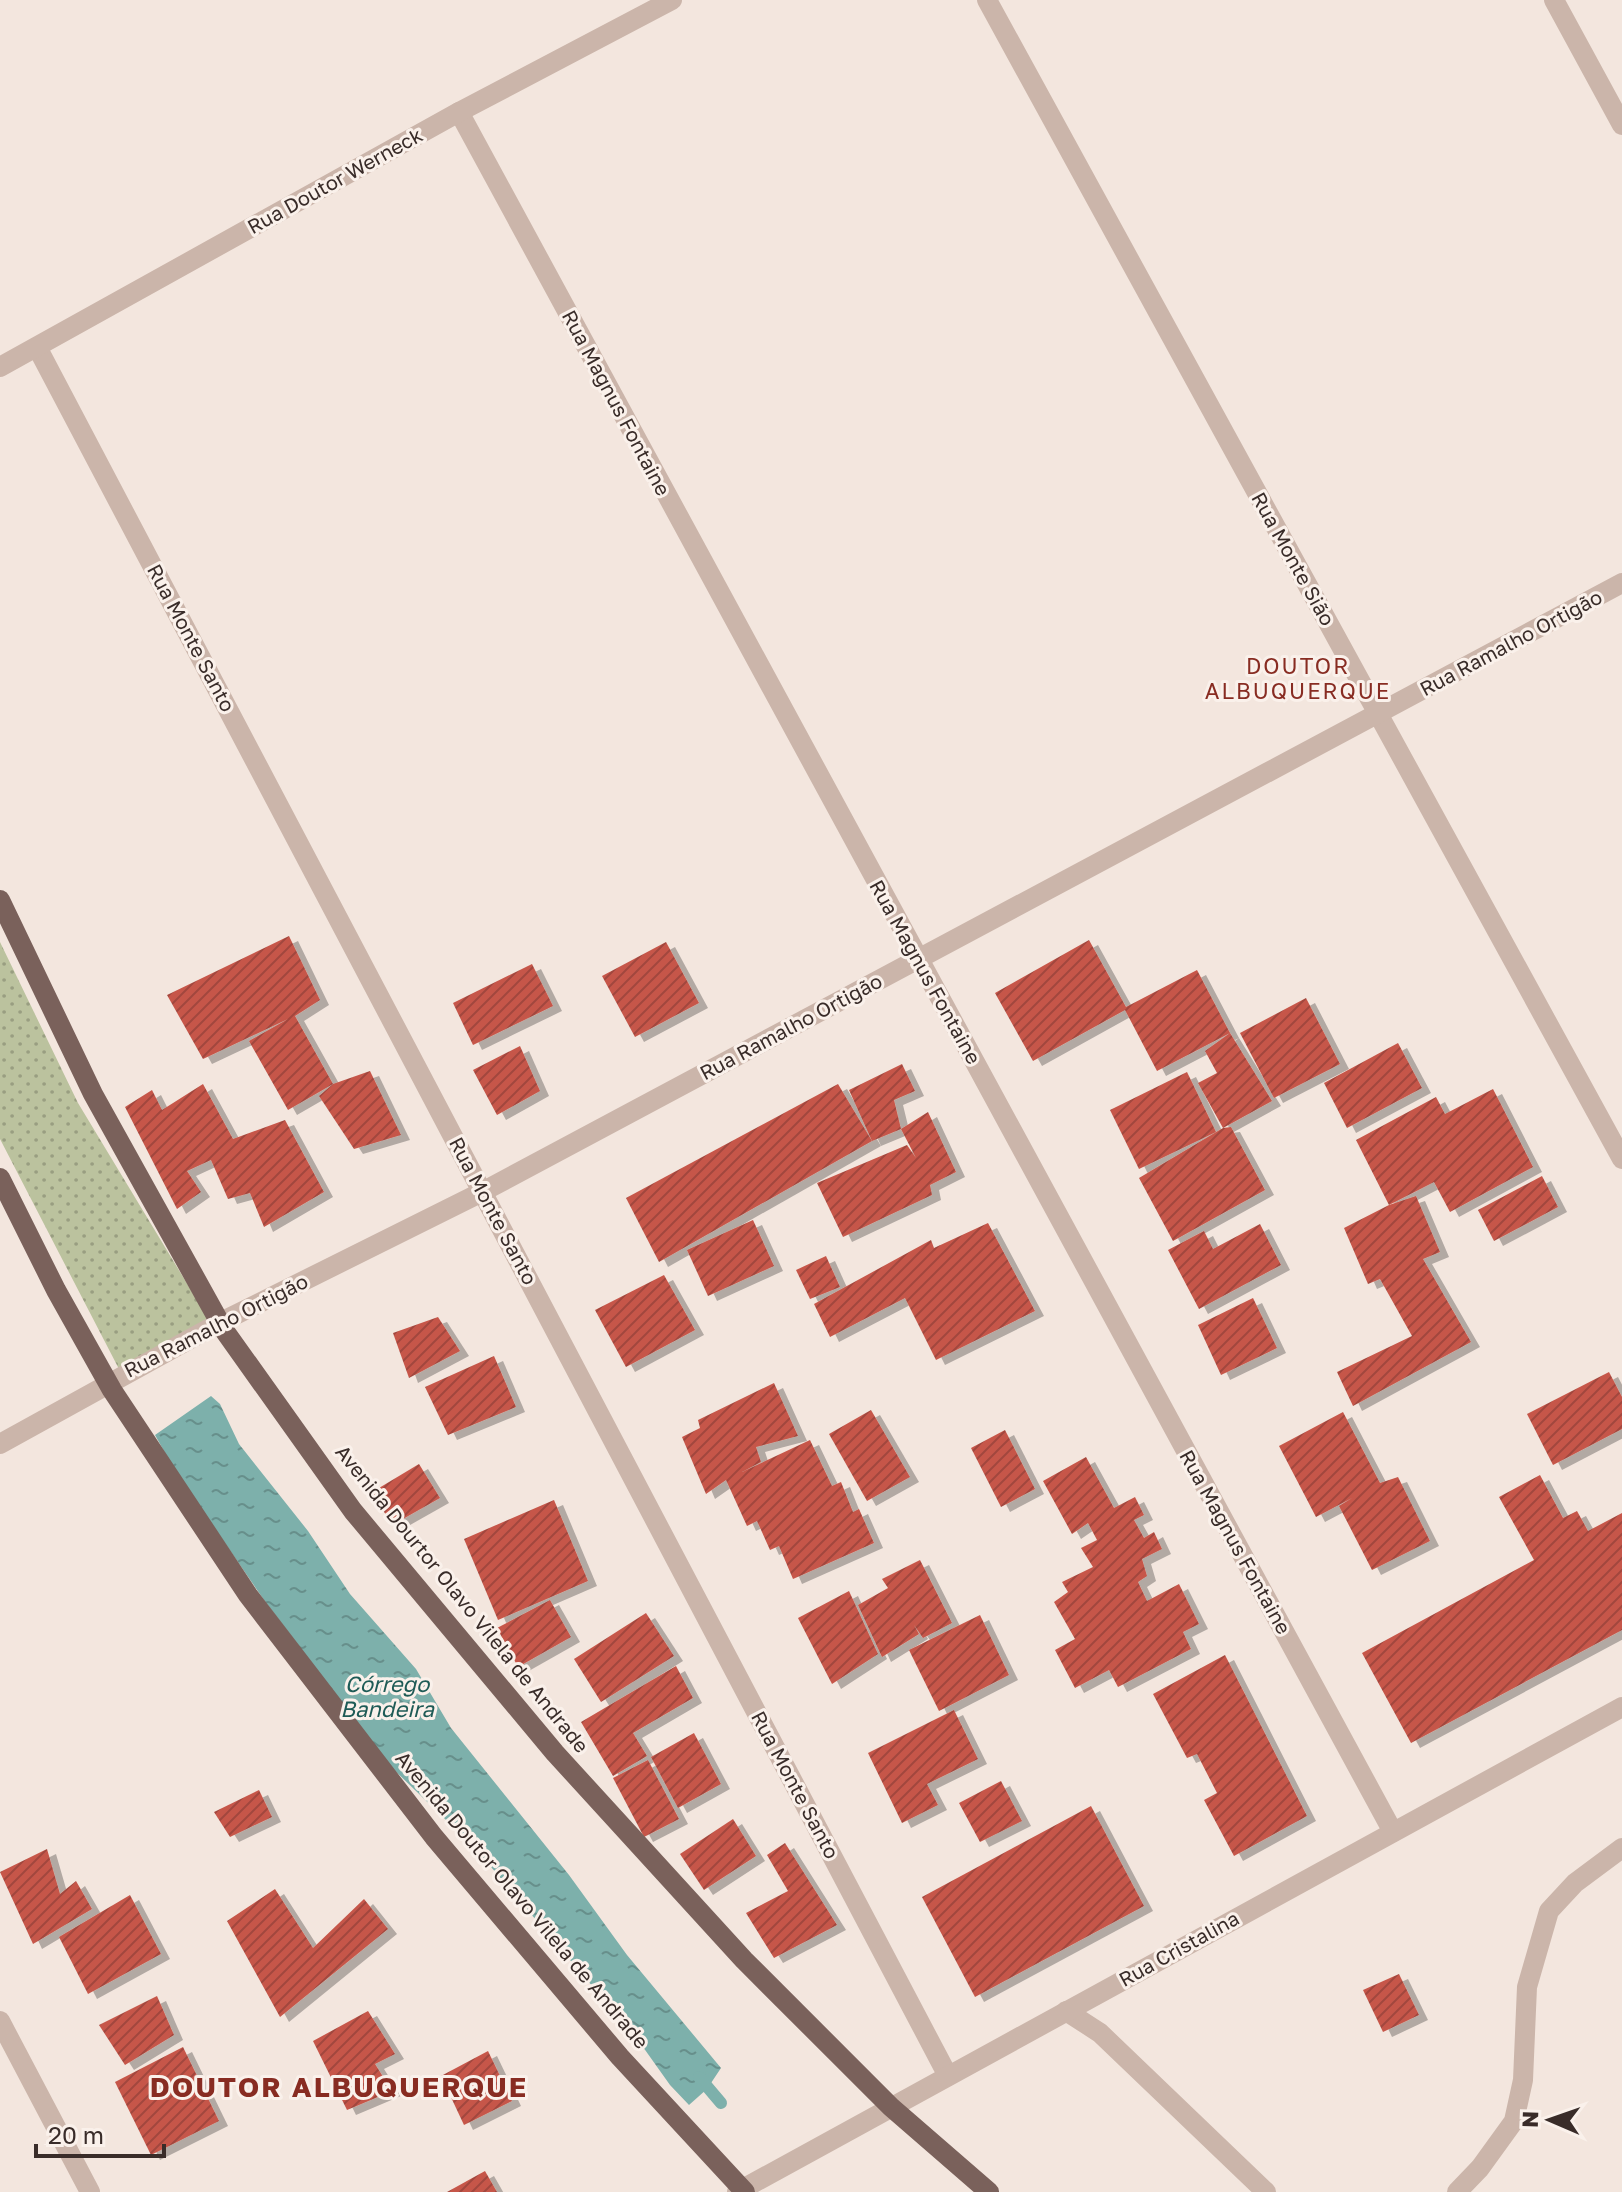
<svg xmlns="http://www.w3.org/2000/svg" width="1622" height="2192" viewBox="0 0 1622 2192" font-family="'Golos Text',sans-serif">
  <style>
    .grass { fill: url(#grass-dots) }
    .water { fill: url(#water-ripples) }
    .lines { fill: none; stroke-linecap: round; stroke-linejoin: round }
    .stream { stroke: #7db0ab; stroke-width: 12 }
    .building { fill: url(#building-hatch); filter: url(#shadow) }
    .minor { stroke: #cbb5aa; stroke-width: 20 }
    .major { stroke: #7a615b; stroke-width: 20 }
    .labels { text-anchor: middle; stroke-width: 6; stroke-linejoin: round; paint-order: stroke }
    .street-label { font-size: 20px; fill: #392c29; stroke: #faf1eb }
    .neighbourhood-label { font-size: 22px; letter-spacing: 2px; fill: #882c22; stroke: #faf1eb }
    .water-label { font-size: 22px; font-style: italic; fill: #1e5b56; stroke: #faf1eb }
    .district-label { font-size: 28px; font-weight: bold; letter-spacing: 2px; fill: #882c22; stroke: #faf1eb }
  </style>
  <defs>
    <pattern id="grass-dots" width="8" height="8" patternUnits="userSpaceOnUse" patternTransform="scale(2)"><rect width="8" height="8" fill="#bbc29e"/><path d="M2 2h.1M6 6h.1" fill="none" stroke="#999e81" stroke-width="1.8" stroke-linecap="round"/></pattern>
    <pattern id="water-ripples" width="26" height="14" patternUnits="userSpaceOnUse" patternTransform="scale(2)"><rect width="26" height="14" fill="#7db0ab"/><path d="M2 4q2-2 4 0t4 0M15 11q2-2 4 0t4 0" fill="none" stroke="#678f8b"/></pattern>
    <pattern id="building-hatch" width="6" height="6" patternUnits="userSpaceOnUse" patternTransform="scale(2)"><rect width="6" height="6" fill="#c65649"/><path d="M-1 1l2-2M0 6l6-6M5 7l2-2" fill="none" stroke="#a2473d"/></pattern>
    <filter id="shadow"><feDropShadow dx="9" dy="5" stdDeviation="0" flood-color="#0004"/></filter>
  </defs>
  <rect width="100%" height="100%" fill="#f3e6de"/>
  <polygon class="grass" points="0,942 78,1103 209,1320 119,1369 0,1139"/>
  <polygon class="water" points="211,1396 220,1404 239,1444 308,1531 350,1594 416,1669 451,1728 569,1875 627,1955 721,2068 707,2089 689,2105 670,2085 638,2040 474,1847 388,1764 264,1600 174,1469 155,1435"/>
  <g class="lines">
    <polyline class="stream" points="699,2077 721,2103"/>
  </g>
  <g class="building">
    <polygon points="289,936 320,1000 295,1016 333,1084 288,1110 249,1041 288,1019 203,1059 167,995"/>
    <polygon points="1089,940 1126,1007 1197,970 1230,1033 1272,1101 1223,1128 1231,1127 1265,1190 1173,1241 1139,1178 1223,1128 1198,1083 1217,1073 1205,1051 1230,1033 1157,1071 1125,1010 1033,1061 995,993"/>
    <polygon points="666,942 699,1003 635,1037 602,976"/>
    <polygon points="532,964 553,1006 473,1045 453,1003"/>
    <polygon points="1306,998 1340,1064 1274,1098 1240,1033"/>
    <polygon points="1398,1043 1422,1088 1347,1128 1324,1083"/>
    <polygon points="520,1046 540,1091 497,1115 473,1070"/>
    <polygon points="902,1064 915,1091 894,1100 901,1129 928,1112 956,1172 930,1185 932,1195 843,1237 817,1183 907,1145 916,1158 901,1129 872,1141 849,1090"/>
    <polygon points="370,1071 401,1135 354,1149 319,1096 333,1084"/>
    <polygon points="1187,1072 1216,1132 1139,1169 1110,1110"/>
    <polygon points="203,1084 233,1139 285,1120 324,1192 264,1227 250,1193 228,1199 211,1160 187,1171 201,1192 177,1209 125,1107 152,1090 162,1110"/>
    <polygon points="838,1084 872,1141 659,1262 626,1198"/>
    <polygon points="1493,1089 1533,1167 1450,1212 1434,1182 1389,1205 1356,1140 1436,1097 1445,1114"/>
    <polygon points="1542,1176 1558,1207 1494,1241 1478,1210"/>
    <polygon points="1416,1196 1440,1252 1423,1259 1471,1342 1353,1406 1337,1372 1412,1336 1380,1279 1368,1284 1344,1228 1389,1205"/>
    <polygon points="753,1220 774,1266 708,1296 687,1250"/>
    <polygon points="988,1223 1035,1311 936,1360 905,1298 830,1337 814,1304 931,1240 934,1248"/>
    <polygon points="1260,1224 1281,1265 1199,1309 1168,1250 1204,1231 1213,1249"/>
    <polygon points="826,1256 840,1287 810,1299 796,1270"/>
    <polygon points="664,1275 695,1330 626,1367 595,1310"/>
    <polygon points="1253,1298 1277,1348 1221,1375 1198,1325"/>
    <polygon points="438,1317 460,1351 409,1378 393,1333"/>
    <polygon points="494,1356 516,1407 448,1435 425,1387"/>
    <polygon points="1609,1372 1622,1397 1622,1429 1553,1465 1527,1414"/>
    <polygon points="774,1383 798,1436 756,1447 761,1462 742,1472 810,1440 832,1486 841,1482 853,1512 859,1509 874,1543 793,1579 779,1546 770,1550 757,1521 747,1526 726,1480 706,1494 682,1437 700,1428 698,1420"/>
    <polygon points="871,1410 910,1477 867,1501 829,1434"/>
    <polygon points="1343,1412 1380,1483 1398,1477 1430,1541 1372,1570 1339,1506 1352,1498 1316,1517 1279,1446"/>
    <polygon points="1005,1430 1035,1489 1001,1507 971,1448"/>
    <polygon points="1086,1457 1114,1508 1135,1497 1144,1515 1134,1520 1144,1538 1154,1532 1162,1549 1142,1559 1147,1576 1138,1582 1147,1601 1179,1584 1199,1624 1183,1632 1191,1649 1118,1687 1109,1670 1075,1688 1055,1650 1075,1639 1054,1602 1068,1592 1062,1582 1093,1567 1081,1548 1097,1540 1088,1523 1072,1534 1043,1481"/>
    <polygon points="419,1464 440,1498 394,1524 369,1494"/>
    <polygon points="1540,1475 1563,1518 1577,1511 1588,1531 1622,1513 1622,1630 1411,1743 1362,1653 1534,1560 1499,1497"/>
    <polygon points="554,1500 588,1581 498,1620 464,1539"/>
    <polygon points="920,1560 952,1623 923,1638 914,1625 919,1634 882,1657 858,1605 888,1588 882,1579"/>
    <polygon points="849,1591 878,1654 832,1684 798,1618"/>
    <polygon points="550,1600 571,1637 518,1667 497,1628"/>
    <polygon points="646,1613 674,1656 601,1702 574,1659"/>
    <polygon points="980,1615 1009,1675 939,1711 909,1650"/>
    <polygon points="1225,1655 1307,1816 1234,1856 1204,1800 1217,1793 1197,1754 1187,1758 1153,1694"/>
    <polygon points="676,1666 693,1698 633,1733 647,1756 613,1776 581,1722"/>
    <polygon points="954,1710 978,1759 927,1784 938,1805 902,1823 868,1753"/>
    <polygon points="694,1733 721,1784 678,1808 651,1757"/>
    <polygon points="648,1760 679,1819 644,1837 613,1778"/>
    <polygon points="1001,1781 1022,1821 980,1842 959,1803"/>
    <polygon points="259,1790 272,1817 230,1837 214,1812"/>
    <polygon points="1091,1806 1144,1906 975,1997 922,1897"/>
    <polygon points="733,1819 756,1856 704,1890 680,1854"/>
    <polygon points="785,1843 837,1925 774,1958 746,1913 788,1891 767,1855"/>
    <polygon points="47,1849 60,1894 76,1881 92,1909 33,1944 0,1872"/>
    <polygon points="275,1889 313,1948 364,1899 388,1929 280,2017 227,1921"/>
    <polygon points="130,1895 161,1954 88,1994 59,1937"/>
    <polygon points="1399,1974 1419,2015 1383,2032 1363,1990"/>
    <polygon points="157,1996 174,2035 125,2065 99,2025"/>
    <polygon points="368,2011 395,2054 375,2064 392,2091 347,2110 313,2041"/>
    <polygon points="183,2047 219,2121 151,2155 115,2082"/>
    <polygon points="488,2051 512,2101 464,2125 441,2076"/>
    <polygon points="485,2171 497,2192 447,2192"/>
  </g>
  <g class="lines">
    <g class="minor">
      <polyline points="987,0 1622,1159"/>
      <polyline points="1554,0 1622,125"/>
      <polyline points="459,112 1393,1832"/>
      <polyline points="37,347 948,2076"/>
      <polyline points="0,367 459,112 672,0"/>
      <polyline points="0,1444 221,1322 482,1192 1622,583"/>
      <polyline points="1066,2011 1100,2033 1266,2192"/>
      <polyline points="0,2021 90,2192"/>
      <polyline points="737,2192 1622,1707"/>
      <polyline points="1457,2192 1480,2168 1514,2121 1523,2080 1527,1987 1549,1911 1575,1883 1622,1848"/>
    </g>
    <g class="major">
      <polyline points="0,900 93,1094 224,1330 353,1511 555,1753 744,1960 891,2107 989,2192"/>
      <polyline points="0,1178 56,1290 112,1390 248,1595 434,1837 620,2057 745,2192"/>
    </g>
  </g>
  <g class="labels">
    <g class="street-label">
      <text transform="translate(335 181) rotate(-29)" y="7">Rua Doutor Werneck</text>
      <text transform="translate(616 403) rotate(62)" y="7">Rua Magnus Fontaine</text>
      <text transform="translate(1293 559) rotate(61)" y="7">Rua Monte Sião</text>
      <text transform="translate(191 638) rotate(62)" y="7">Rua Monte Santo</text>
      <text transform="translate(1511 643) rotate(-28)" y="7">Rua Ramalho Ortigão</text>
      <text transform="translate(925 972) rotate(61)" y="7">Rua Magnus Fontaine</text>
      <text transform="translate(791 1027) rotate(-28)" y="7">Rua Ramalho Ortigão</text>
      <text transform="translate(493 1211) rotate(62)" y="7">Rua Monte Santo</text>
      <text transform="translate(216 1326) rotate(-27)" y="7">Rua Ramalho Ortigão</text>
      <text transform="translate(1235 1542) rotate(61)" y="7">Rua Magnus Fontaine</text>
      <text transform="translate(462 1599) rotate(51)" y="7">Avenida Dourtor Olavo Vilela de Andrade</text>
      <text transform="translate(795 1785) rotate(62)" y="7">Rua Monte Santo</text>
      <text transform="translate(522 1900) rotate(50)" y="7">Avenida Doutor Olavo Vilela de Andrade</text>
      <text transform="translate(1179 1949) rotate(-29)" y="7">Rua Cristalina</text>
    </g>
    <g class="neighbourhood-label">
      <text x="1298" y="674">DOUTOR<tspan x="1298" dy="25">ALBUQUERQUE</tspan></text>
    </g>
    <g class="water-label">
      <text x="387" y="1692">Córrego<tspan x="387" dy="25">Bandeira</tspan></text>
    </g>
    <g class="district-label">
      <text x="339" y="2097">DOUTOR ALBUQUERQUE</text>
    </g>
  </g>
  <g transform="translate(1550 2120) rotate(272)" stroke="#faf1eb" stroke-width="6" paint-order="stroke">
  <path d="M0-6L14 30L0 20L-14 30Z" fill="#392c29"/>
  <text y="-12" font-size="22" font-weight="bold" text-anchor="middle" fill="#392c29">N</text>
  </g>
  <path d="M36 2144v12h128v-12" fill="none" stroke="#392c29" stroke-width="4"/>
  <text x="48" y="2144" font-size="24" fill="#392c29" stroke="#faf1eb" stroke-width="6" paint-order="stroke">20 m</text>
</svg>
